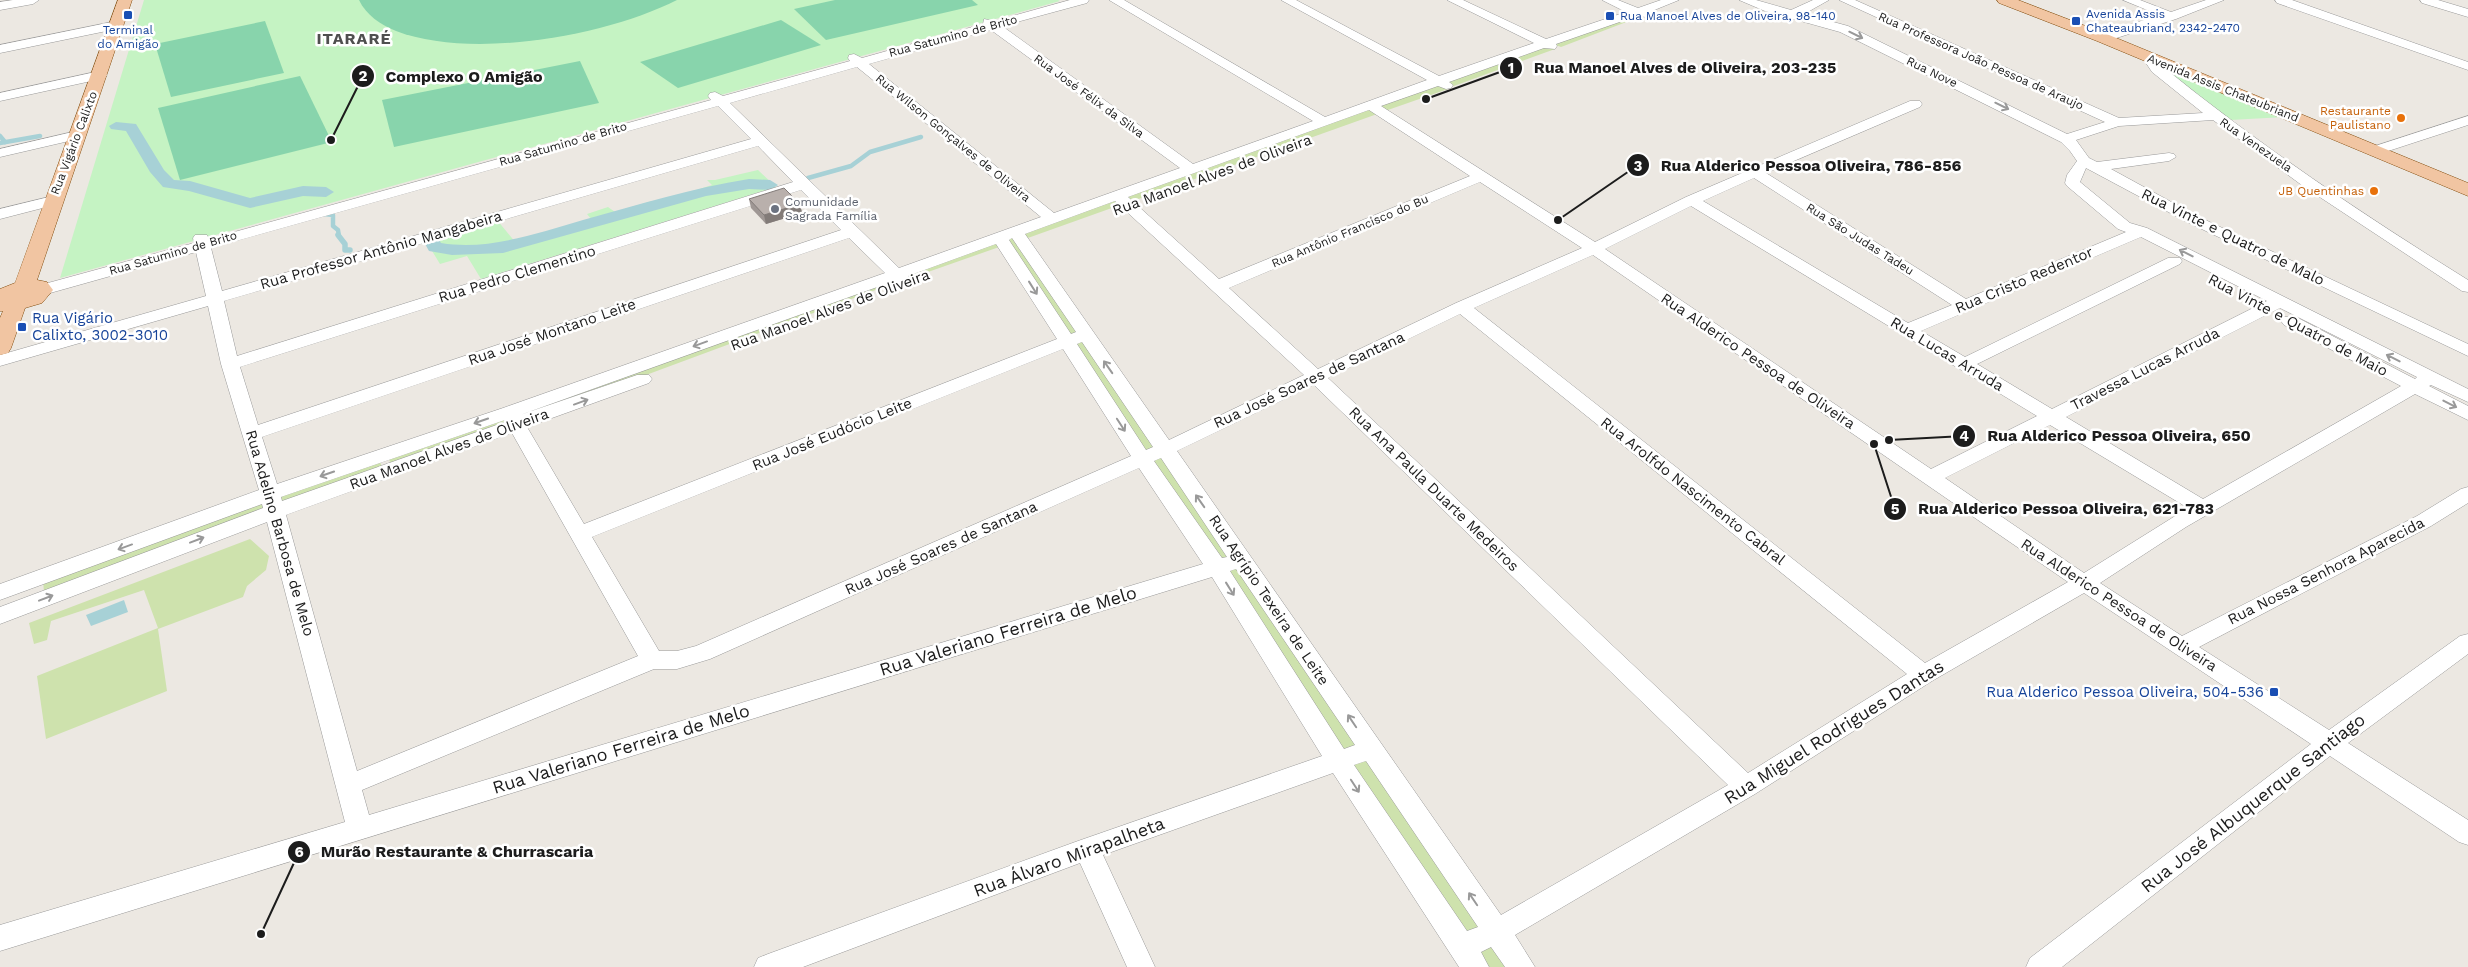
<svg xmlns="http://www.w3.org/2000/svg" width="2468" height="967" viewBox="0 0 2468 967" font-family="'Work Sans',sans-serif">
  <style>
    .grass { fill: #cee2ad }
    .park { fill: #c5f3c3 }
    .pitch { fill: #88d4ac }
    .water { fill: #a7d1d6 }
    .lines { fill: none; stroke-linecap: round; stroke-linejoin: round }
    .stream-far1 { stroke: #a7d1d6; stroke-width: 4.5 }
    .stream { stroke: #a7d1d6; stroke-width: 5.5 }
    .canal { fill: #a7d1d6; fill-rule: evenodd }
    .minor-casing { stroke: #999; stroke-width: 1 }
    .major-casing { stroke: #844e0f; stroke-width: 1 }
    .minor { fill: #fff; fill-rule: evenodd }
    .major { fill: #f1c5a2; fill-rule: evenodd }
    .wall { fill: #9f9794 }
    .shaded-wall { fill: #827b78 }
    .building { fill: #b9b0ac; stroke: #827b78 }
    .oneway { stroke: #999 }
    .transit-dot { fill: #1a4fb4; stroke: #fff; stroke-width: 2 }
    .food-dot { fill: #e8710a; stroke: #fff; stroke-width: 2 }
    .worship-dot { fill: #6b7280; stroke: #fff; stroke-width: 2 }
    .labels { text-anchor: middle; stroke-width: 5; stroke-linejoin: round; paint-order: stroke }
    .far-transit-label { font-size: 12px; fill: #164399; stroke: #fff; text-anchor: start }
    .far-street-label { font-size: 12px; fill: #1c1c1c; stroke: #fff }
    .far-food-label { font-size: 12px; fill: #c56008; stroke: #fff; text-anchor: end }
    .far-worship-label { font-size: 12px; fill: #5b616d; stroke: #fff; text-anchor: start }
    .street-label { font-size: 15px; fill: #1c1c1c; stroke: #fff }
    .transit-label { font-size: 15px; fill: #164399; stroke: #fff; text-anchor: start }
    .far-district-label { font-size: 16px; font-weight: bold; letter-spacing: 1px; fill: #4f4f4f; stroke: #fff }
    .near-street-label { font-size: 18px; fill: #1c1c1c; stroke: #fff }
    .leader { fill: none; stroke: #1c1c1c; stroke-width: 2 }
    .callout-dot { fill: #1c1c1c; stroke: #fff; stroke-width: 2 }
    .mark-label { font-size: 15px; text-anchor: middle; font-weight: bold; fill: #fff }
    .callout-label { font-size: 16px; text-anchor: middle; font-weight: bold; fill: #1c1c1c; stroke: #fff; stroke-width: 5; stroke-linejoin: round; paint-order: stroke }
  </style>
  <rect width="100%" height="100%" fill="#ece8e2"/>
  <g class="grass">
    <polygon points="1637,14 1642,16 1561,47 1547,42"/>
    <polygon points="1546,44 1555,49 1454,86 1443,81"/>
    <polygon points="1438,84 1448,89 1385,111 1376,106"/>
    <polygon points="1371,108 1380,113 1130,202 1122,196"/>
    <polygon points="1117,198 1123,204 1025,239 1019,233"/>
    <polygon points="1014,235 1160,447 1144,455 1005,238"/>
    <polygon points="999,240 1002,246 908,279 902,275"/>
    <polygon points="896,276 900,281 522,421 515,412"/>
    <polygon points="507,415 511,425 393,467 387,456"/>
    <polygon points="1163,452 1234,559 1219,564 1149,458"/>
    <polygon points="379,459 383,470 283,505 275,495"/>
    <polygon points="266,495 269,509 44,594 43,577"/>
    <polygon points="250,539 269,556 266,570 247,586 243,597 158,629 167,691 46,739 37,676 158,628 144,590 51,621 47,640 34,644 29,623"/>
    <polygon points="1238,564 1364,746 1342,753 1221,569"/>
    <polygon points="1369,756 1486,928 1464,936 1346,765"/>
    <polygon points="1492,939 1512,967 1483,967 1470,949"/>
  </g>
  <g class="park">
    <polygon points="144,0 1058,0 1060,1 60,278"/>
    <polygon points="2169,72 2285,117 2230,120"/>
    <polygon points="758,170 776,187 481,279 467,256 440,264 426,241 497,220 516,243 591,219 587,214 608,207 615,212 652,201 656,203 712,185 707,180 715,180"/>
  </g>
  <g class="pitch">
    <path d="M359 0H677C606 36 472 60 396 31 381 25 366 15 359 0Z"/>
    <polygon points="835,0 972,0 978,5 826,40 794,9"/>
    <polygon points="781,20 821,45 678,88 640,62"/>
    <polygon points="265,21 284,73 171,97 155,44"/>
    <polygon points="580,61 599,103 394,147 382,100"/>
    <polygon points="300,76 332,142 180,180 158,108"/>
  </g>
  <polygon class="water" points="124,600 128,612 91,626 86,615"/>
  <g class="lines">
    <g class="stream-far1">
      <polyline points="0,136 5,142"/>
      <polyline points="0,143 40,136"/>
      <polyline points="808,178 851,166 870,152 921,137"/>
      <polyline points="324,214 333,215 333,226 338,230 339,236"/>
    </g>
    <polyline class="stream" points="338,235 345,244 345,250 350,250"/>
    <g class="canal">
      <polygon points="116,122 136,124 164,170 174,180 190,181 250,198 303,186 326,187 334,192 326,197 303,196 250,208 189,191 163,187 150,172 126,131 111,129 109,126"/>
      <path d="M749 179 770 180 778 185 770 190 749 189 706 196 503 253 452 255 429 251 424 242 426 238H438L441 243C489 251 537 233 583 220 638 205 692 188 749 179Z"/>
    </g>
    <g class="minor-casing">
      <g id="minor">
        <polygon points="13,0 39,0 33,4 0,10 0,2"/>
        <path d="M1070 0H1089L1087 3 1002 26 1193 164 1313 121 1109 0H1124L1325 117 1427 80 1281 0H1296L1439 76 1534 43 1447 0H1463L1546 39 1626 12 1602 0H1618L1638 8 1661 0H1679L1647 13 1646 17 1637 16 1556 44 1557 46 1555 49 1544 48 1449 82 1453 85 1451 88 1446 89 1438 86 1381 106 1595 242 1686 197 1910 101H1920L1922 104 1920 107 1766 173 1966 299 2126 232 2118 229 2067 186 2065 183 2067 175 2077 161 2070 151 2061 142 1840 32 1765 11 1739 0H1756L1791 10 1813 0H1829L1804 14 1848 26 2067 134 2105 122 1839 0H1855L2119 118 2203 113 2152 72 2146 63 2149 57H2159L2162 66C2259 145 2362 214 2468 280V292L2462 291 2303 186 2213 120 2119 126 2076 140 2089 158 2097 162 2169 153 2174 154 2176 157 2169 161 2111 169 2197 216 2468 344V356L2187 222 2086 168 2080 182 2130 223 2147 228 2468 389V402L2431 385 2429 386 2468 406V420L2415 394 2186 527 2100 583 2182 636 2417 516 2461 489 2468 487V503L2431 526 2199 647 2329 730 2460 636 2468 634V654L2348 743 2468 820V845L2459 842 2330 756 2062 967H2026L2030 958 2311 744 2084 593 1932 681 1755 794 1515 935 1535 967H1505L1491 947 1481 952 1489 967H1459L1333 773 1103 855 1155 967H1127L1080 863 803 967H754L758 958 768 954 1078 841 1322 756 1212 577 0 951V925L345 822 267 522 0 624V607L263 508 262 504 0 600V584L259 490 221 364 208 306 0 366V355L206 296 196 252 43 295 37 294 35 290 37 286 194 243 193 238 195 235H207L209 239 711 100 708 96 710 93 715 92 723 96 850 61 848 58 849 55 854 54 862 58 983 24 984 19 994 21ZM991 30 1180 168 1054 213 869 64ZM857 67 1041 217 899 268 730 103ZM718 106 751 139 222 291 211 248ZM1369 110 1470 176 1219 279 1128 197ZM758 146 793 182 237 356 224 301ZM1754 178 1952 305 1908 323 1703 201ZM1480 182 1582 248 1456 303 1318 369 1229 288ZM801 190 841 230 258 425 240 367ZM1115 201 1304 375 1169 440 1025 234ZM1691 206 2037 416 1931 469 1605 249ZM2141 237 2267 301 2052 409 1977 364 2180 264 2182 261 2180 258H2168L1965 357 1921 331ZM849 238 885 273 503 408 277 484 262 437ZM1012 238 1076 332 1071 334 1009 240ZM996 244 1057 339 584 524 527 427 649 383 652 379 649 375H637L520 415 894 281 899 286H911L913 282 908 276ZM1593 255 2068 582 1925 663 1474 308ZM2280 308 2417 377 2415 379 2296 317H2284L2281 321 2284 325 2401 386 2203 499 2066 417ZM1460 314 1907 674 1748 773 1328 378ZM1082 342 1153 447 1146 450 1077 344ZM1063 349 1131 456 696 646 677 651H659L592 537ZM1314 385 1728 785 1501 915 1177 451ZM505 420V422L282 501 281 497ZM2050 425 2188 508 2084 573 1945 478ZM512 433 638 656 357 771 286 515ZM1161 458 1227 557 1222 558 1154 461ZM1139 468 1203 564 369 815 362 790 654 669H677L710 659ZM1236 569 1355 745 1344 749 1230 571ZM1366 761 1478 927 1467 931 1354 765Z"/>
        <polygon points="2123,0 2140,0 2171,12 2206,0 2224,0 2176,19 2107,41 2099,41 2097,38 2099,35 2159,15"/>
        <polygon points="2275,0 2292,0 2468,62 2468,70 2277,3"/>
        <polygon points="2420,0 2438,0 2468,9 2468,17 2422,3"/>
        <polygon points="117,21 121,22 123,25 121,28 0,53 0,45"/>
        <polygon points="100,71 107,75 105,78 0,101 0,93"/>
        <polygon points="2468,116 2468,125 2379,154 2374,155 2367,151 2369,148"/>
        <polygon points="77,131 84,135 82,138 0,157 0,149"/>
        <polygon points="53,196 58,198 61,201 58,204 0,219 0,209"/>
      </g>
    </g>
    <g class="major-casing">
      <g id="major">
        <polygon points="118,0 132,0 37,280 47,282 53,290 42,303 25,308 11,348 8,353 0,355 0,318 3,311 0,311 0,289 15,283"/>
        <polygon points="1997,0 2018,0 2109,35 2468,183 2468,196 2097,41 1999,3"/>
      </g>
    </g>
    <use href="#minor" class="minor"/>
    <use href="#major" class="major"/>
  </g>
  <polygon class="wall" points="749,199 800,204 802,213 766,224 751,208"/>
  <polygon class="shaded-wall" points="800,204 802,213 766,224 764,215"/>
  <polygon class="building" points="784,188 800,204 764,215 749,199"/>
  <defs><path id="oneway-shaft" d="M-6 0H5M1.5-3L5.5 0L1.5 3" fill="none" stroke-width="1.6" stroke-linecap="round" stroke-linejoin="round" transform="scale(1.25)"/></defs>
  <g class="oneway">
    <use href="#oneway-shaft" transform="translate(1856 35) rotate(26)"/>
    <use href="#oneway-shaft" transform="translate(2002 106) rotate(26)"/>
    <use href="#oneway-shaft" transform="translate(2186 253) rotate(-153)"/>
    <use href="#oneway-shaft" transform="translate(1033 288) rotate(58)"/>
    <use href="#oneway-shaft" transform="translate(700 344) rotate(160)"/>
    <use href="#oneway-shaft" transform="translate(2393 358) rotate(-153)"/>
    <use href="#oneway-shaft" transform="translate(1108 367) rotate(-125)"/>
    <use href="#oneway-shaft" transform="translate(581 402) rotate(-20)"/>
    <use href="#oneway-shaft" transform="translate(2450 404) rotate(27)"/>
    <use href="#oneway-shaft" transform="translate(481 421) rotate(161)"/>
    <use href="#oneway-shaft" transform="translate(1121 425) rotate(57)"/>
    <use href="#oneway-shaft" transform="translate(327 474) rotate(161)"/>
    <use href="#oneway-shaft" transform="translate(1200 501) rotate(-125)"/>
    <use href="#oneway-shaft" transform="translate(197 540) rotate(-21)"/>
    <use href="#oneway-shaft" transform="translate(125 547) rotate(160)"/>
    <use href="#oneway-shaft" transform="translate(1230 589) rotate(58)"/>
    <use href="#oneway-shaft" transform="translate(46 598) rotate(-21)"/>
    <use href="#oneway-shaft" transform="translate(1352 721) rotate(-124)"/>
    <use href="#oneway-shaft" transform="translate(1355 786) rotate(57)"/>
    <use href="#oneway-shaft" transform="translate(1473 899) rotate(-124)"/>
  </g>
  <g class="transit-dot">
    <rect x="123" y="10" width="10" height="10" rx="2.5"/>
    <rect x="1605" y="11" width="10" height="10" rx="2.5"/>
    <rect x="2071" y="16" width="10" height="10" rx="2.5"/>
    <rect x="17" y="322" width="10" height="10" rx="2.5"/>
    <rect x="2269" y="687" width="10" height="10" rx="2.5"/>
  </g>
  <g class="food-dot">
    <circle cx="2401" cy="118" r="5"/>
    <circle cx="2374" cy="191" r="5"/>
  </g>
  <circle class="worship-dot" cx="775" cy="209" r="5"/>
  <g class="labels">
    <g class="far-transit-label">
      <text x="2086" y="18">Avenida Assis<tspan x="2086" dy="14">Chateaubriand, 2342-2470</tspan></text>
      <text x="1620" y="20">Rua Manoel Alves de Oliveira, 98-140</text>
      <text x="128" y="34" text-anchor="middle">Terminal<tspan x="128" dy="14">do Amigão</tspan></text>
    </g>
    <g class="far-street-label">
      <text transform="translate(953 36) rotate(-15)" y="4">Rua Satumino de Brito</text>
      <text transform="translate(1981 61) rotate(24)" y="4">Rua Professora João Pessoa de Araujo</text>
      <text transform="translate(1932 72) rotate(26)" y="4">Rua Nove</text>
      <text transform="translate(2223 88) rotate(22)" y="4">Avenida Assis Chateubriand</text>
      <text transform="translate(1089 96) rotate(36)" y="4">Rua José Félix da Silva</text>
      <text transform="translate(953 138) rotate(39)" y="4">Rua Wilson Gonçalves de Oliveira</text>
      <text transform="translate(74 143) rotate(-69)" y="4">Rua Vigário Calixto</text>
      <text transform="translate(563 144) rotate(-16)" y="4">Rua Satumino de Brito</text>
      <text transform="translate(2256 145) rotate(35)" y="4">Rua Venezuela</text>
      <text transform="translate(1350 231) rotate(-23)" y="4">Rua Antônio Francisco do Bu</text>
      <text transform="translate(1860 239) rotate(32)" y="4">Rua São Judas Tadeu</text>
      <text transform="translate(173 253) rotate(-16)" y="4">Rua Satumino de Brito</text>
    </g>
    <g class="far-food-label">
      <text x="2391" y="115">Restaurante<tspan x="2391" dy="14">Paulistano</tspan></text>
      <text x="2364" y="195">JB Quentinhas</text>
    </g>
    <g class="far-worship-label">
      <text x="785" y="206">Comunidade<tspan x="785" dy="14">Sagrada Família</tspan></text>
    </g>
    <g class="street-label">
      <text transform="translate(1212 175) rotate(-20)" y="5">Rua Manoel Alves de Oliveira</text>
      <text transform="translate(2233 237) rotate(26)" y="5">Rua Vinte e Quatro de Malo</text>
      <text transform="translate(381 250) rotate(-16)" y="5">Rua Professor Antônio Mangabeira</text>
      <text transform="translate(517 274) rotate(-17)" y="5">Rua Pedro Clementino</text>
      <text transform="translate(2024 280) rotate(-23)" y="5">Rua Cristo Redentor</text>
      <text transform="translate(830 310) rotate(-20)" y="5">Rua Manoel Alves de Oliveira</text>
      <text transform="translate(2298 325) rotate(28)" y="5">Rua Vinte e Quatro de Maio</text>
      <text transform="translate(552 332) rotate(-19)" y="5">Rua José Montano Leite</text>
      <text transform="translate(1947 354) rotate(31)" y="5">Rua Lucas Arruda</text>
      <text transform="translate(1758 361) rotate(34)" y="5">Rua Alderico Pessoa de Oliveira</text>
      <text transform="translate(2145 369) rotate(-27)" y="5">Travessa Lucas Arruda</text>
      <text transform="translate(1309 380) rotate(-25)" y="5">Rua José Soares de Santana</text>
      <text transform="translate(832 434) rotate(-22)" y="5">Rua José Eudócio Leite</text>
      <text transform="translate(449 449) rotate(-20)" y="5">Rua Manoel Alves de Oliveira</text>
      <text transform="translate(1434 489) rotate(44)" y="5">Rua Ana Paula Duarte Medeiros</text>
      <text transform="translate(1693 491) rotate(38)" y="5">Rua Arolfdo Nascimento Cabral</text>
      <text transform="translate(280 533) rotate(74)" y="5">Rua Adelino Barbosa de Melo</text>
      <text transform="translate(941 548) rotate(-24)" y="5">Rua José Soares de Santana</text>
      <text transform="translate(2326 571) rotate(-27)" y="5">Rua Nossa Senhora Aparecida</text>
      <text transform="translate(1269 600) rotate(56)" y="5">Rua Agrípio Texeira de Leite</text>
      <text transform="translate(2119 605) rotate(33)" y="5">Rua Alderico Pessoa de Oliveira</text>
    </g>
    <g class="transit-label">
      <text x="32" y="323">Rua Vigário<tspan x="32" dy="17">Calixto, 3002-3010</tspan></text>
      <text x="2264" y="697" text-anchor="end">Rua Alderico Pessoa Oliveira, 504-536</text>
    </g>
    <g class="far-district-label">
      <text x="354" y="44">ITARARÉ</text>
    </g>
    <g class="near-street-label">
      <text transform="translate(1008 631) rotate(-17)" y="6">Rua Valeriano Ferreira de Melo</text>
      <text transform="translate(1834 732) rotate(-32)" y="6">Rua Miguel Rodrigues Dantas</text>
      <text transform="translate(621 749) rotate(-17)" y="6">Rua Valeriano Ferreira de Melo</text>
      <text transform="translate(2253 803) rotate(-38)" y="6">Rua José Albuquerque Santiago</text>
      <text transform="translate(1069 857) rotate(-20)" y="6">Rua Álvaro Mirapalheta</text>
    </g>
  </g>
  <path class="leader" d="M1426 99L1511 68M331 140L363 76M1558 220L1638 165M1889 440L1964 436M1874 444L1895 509M261 934L299 852"/>
  <g class="callout-dot">
    <circle cx="1426" cy="99" r="5"/>
    <circle cx="331" cy="140" r="5"/>
    <circle cx="1558" cy="220" r="5"/>
    <circle cx="1889" cy="440" r="5"/>
    <circle cx="1874" cy="444" r="5"/>
    <circle cx="261" cy="934" r="5"/>
    <circle cx="1511" cy="68" r="12"/>
    <circle cx="363" cy="76" r="12"/>
    <circle cx="1638" cy="165" r="12"/>
    <circle cx="1964" cy="436" r="12"/>
    <circle cx="1895" cy="509" r="12"/>
    <circle cx="299" cy="852" r="12"/>
  </g>
  <g class="mark-label">
    <text x="1511" y="73">1</text>
    <text x="363" y="81">2</text>
    <text x="1638" y="171">3</text>
    <text x="1964" y="441">4</text>
    <text x="1895" y="514">5</text>
    <text x="299" y="857">6</text>
  </g>
  <g class="callout-label">
    <text x="1685" y="73">Rua Manoel Alves de Oliveira, 203-235</text>
    <text x="464" y="82">Complexo O Amigão</text>
    <text x="1811" y="171">Rua Alderico Pessoa Oliveira, 786-856</text>
    <text x="2119" y="441">Rua Alderico Pessoa Oliveira, 650</text>
    <text x="2066" y="514">Rua Alderico Pessoa Oliveira, 621-783</text>
    <text x="457" y="857">Murão Restaurante &amp; Churrascaria</text>
  </g>
</svg>
